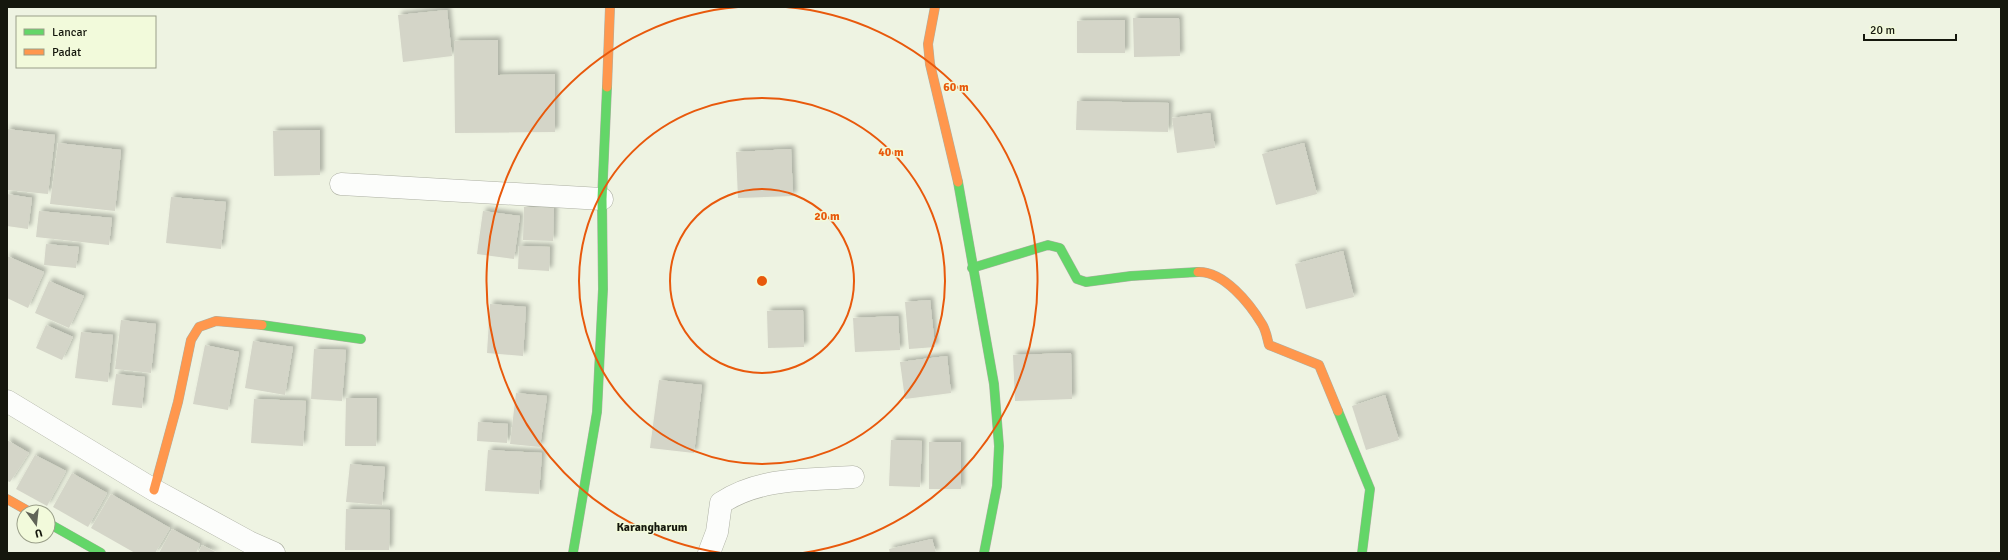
<svg xmlns="http://www.w3.org/2000/svg" width="2008" height="560" viewBox="0 0 2008 560" font-family="Signika,sans-serif">
  <style>
    .building { fill: #d4d5c8; filter: url(#shadow) }
    .lines { fill: none; stroke-linecap: round; stroke-linejoin: round }
    .street-casing { stroke: #adb0a3; stroke-width: 23 }
    .fast-casing { stroke: #adb0a3; stroke-width: 10 }
    .slow-casing { stroke: #adb0a3; stroke-width: 10 }
    .street { stroke: #fcfdfb; stroke-width: 22 }
    .fast { stroke: #63d668; stroke-width: 9 }
    .slow { stroke: #ff974d; stroke-width: 9 }
    .ring { fill: none; stroke: #e8590c; stroke-width: 2 }
    .labels { text-anchor: middle; stroke-width: 3; stroke-linejoin: round; paint-order: stroke }
    .quarter-label { font-size: 12px; font-weight: bold; fill: #15170d; stroke: #f2fadb }
    .centre { fill: #e8590c; stroke: #f2fadb; stroke-width: 2 }
    .ring-label { font-size: 12px; text-anchor: middle; font-weight: bold; fill: #e8590c; stroke: #f2fadb; stroke-width: 3; stroke-linejoin: round; paint-order: stroke }
  </style>
  <defs>
    <filter id="shadow"><feDropShadow dx="3.5" dy="-3.5" stdDeviation="2" flood-color="#0004"/></filter>
  </defs>
  <rect width="100%" height="100%" fill="#eef3e2"/>
  <g class="building">
    <polygon points="447,10 452,56 403,62 398,15"/>
    <polygon points="1133,18 1179,18 1180,56 1134,57"/>
    <polygon points="1125,20 1125,53 1077,53 1077,21"/>
    <polygon points="498,40 498,75 555,74 555,132 455,133 454,41"/>
    <polygon points="1077,101 1169,103 1168,132 1076,130"/>
    <polygon points="1210,113 1215,148 1177,153 1172,118"/>
    <polygon points="7,129 55,135 48,194 7,190"/>
    <polygon points="320,130 320,175 274,176 273,131"/>
    <polygon points="58,143 121,150 115,211 50,204"/>
    <polygon points="1304,143 1317,194 1276,205 1262,154"/>
    <polygon points="791,149 793,196 738,198 736,152"/>
    <polygon points="7,194 32,198 28,229 7,226"/>
    <polygon points="171,197 226,202 221,249 166,243"/>
    <polygon points="524,207 554,208 553,241 523,240"/>
    <polygon points="39,211 112,218 109,245 36,237"/>
    <polygon points="483,211 520,216 514,259 477,254"/>
    <polygon points="46,244 79,247 76,268 44,265"/>
    <polygon points="519,246 550,247 549,271 518,269"/>
    <polygon points="1343,251 1354,297 1306,309 1295,264"/>
    <polygon points="7,256 44,272 28,308 7,298"/>
    <polygon points="49,281 84,296 69,328 35,313"/>
    <polygon points="930,300 935,347 909,349 905,302"/>
    <polygon points="490,304 526,307 523,356 487,353"/>
    <polygon points="803,310 804,347 768,348 767,311"/>
    <polygon points="898,316 900,350 855,352 853,318"/>
    <polygon points="121,320 156,324 151,373 115,369"/>
    <polygon points="46,325 73,337 62,360 36,348"/>
    <polygon points="81,332 113,335 108,382 75,378"/>
    <polygon points="253,341 293,347 285,395 245,388"/>
    <polygon points="205,345 239,352 228,410 193,404"/>
    <polygon points="314,349 346,350 342,401 311,399"/>
    <polygon points="1071,353 1072,399 1015,401 1013,355"/>
    <polygon points="947,356 951,393 905,399 900,362"/>
    <polygon points="116,374 145,377 142,408 112,405"/>
    <polygon points="659,380 702,385 694,453 650,448"/>
    <polygon points="516,393 547,396 540,447 510,444"/>
    <polygon points="1385,395 1399,440 1366,450 1352,406"/>
    <polygon points="346,398 377,398 376,446 345,446"/>
    <polygon points="254,399 306,401 303,446 251,443"/>
    <polygon points="478,422 508,424 507,443 477,441"/>
    <polygon points="7,440 29,453 10,482 7,481"/>
    <polygon points="891,440 922,441 920,487 889,486"/>
    <rect x="929" y="442" width="32" height="47"/>
    <polygon points="488,450 542,453 539,494 485,491"/>
    <polygon points="35,455 66,471 47,506 16,489"/>
    <polygon points="350,464 385,467 382,505 346,502"/>
    <polygon points="72,473 107,493 88,527 53,507"/>
    <polygon points="111,494 170,528 155,553 135,553 91,528"/>
    <polygon points="346,509 390,510 389,550 345,550"/>
    <polygon points="172,529 200,544 196,553 159,553"/>
    <polygon points="932,539 936,553 890,553 889,549"/>
    <polygon points="202,545 217,553 198,553"/>
  </g>
  <g class="lines">
    <g class="street-casing">
      <g id="street">
        <polyline points="341,184 602,199"/>
        <polyline points="7,401 154,490 249,542 274,553"/>
        <path d="M709 553 717 532 721 503C760 477 808 480 853 477"/>
      </g>
    </g>
    <g class="fast-casing">
      <g id="fast">
        <polyline points="958,182 994,384 999,446 997,486 984,553"/>
        <polyline points="972,268 1048,245 1060,248 1077,279 1086,282 1131,276 1198,272"/>
        <polyline points="262,325 361,339"/>
        <polyline points="1338,411 1370,489 1362,553"/>
        <polyline points="48,523 101,553"/>
        <polyline points="573,553 597,412 603,289 602,199 607,87"/>
      </g>
    </g>
    <g class="slow-casing">
      <g id="slow">
        <polyline points="935,7 928,44 930,64 958,182"/>
        <polyline points="607,87 610,7"/>
        <path d="M1198 272C1224 271 1250 304 1262 324 1266 330 1267 338 1269 345L1319 365 1338 411"/>
        <polyline points="154,490 178,402 191,340 199,327 216,321 262,325"/>
        <polyline points="7,499 30,512"/>
      </g>
    </g>
    <use href="#street" class="street"/>
    <use href="#fast" class="fast"/>
    <use href="#slow" class="slow"/>
  </g>
  <g class="ring">
    <circle cx="762" cy="281" r="92"/>
    <circle cx="762" cy="281" r="183"/>
    <path d="M721 553A275 275 0 0 1 738 7M786 7A275 275 0 0 1 803 553"/>
  </g>
  <g class="labels">
    <g class="quarter-label">
      <text x="652" y="531">Karangharum</text>
    </g>
  </g>
  <circle cx="762" cy="281" r="6" class="centre"/>
  <g class="ring-label">
    <text x="956" y="91">60 m</text>
    <text x="891" y="156">40 m</text>
    <text x="827" y="220">20 m</text>
  </g>
  <rect width="2008" height="560" fill="none" stroke="#15170d" stroke-width="16"/>
  <rect x="16" y="16" width="140" height="52" fill="#f2fadb" stroke="#9a9f89"/>
  <rect x="24" y="29" width="20" height="6" fill="#63d668" stroke="#9a9f89"/>
  <text x="52" y="36" font-size="12" fill="#15170d">Lancar</text>
  <rect x="24" y="49" width="20" height="6" fill="#ff974d" stroke="#9a9f89"/>
  <text x="52" y="56" font-size="12" fill="#15170d">Padat</text>
  <g transform="translate(36 524) rotate(165)"><circle r="19" fill="#f2fadb" stroke="#9a9f89"/>
  <path d="M0-3L7 15L0 10L-7 15Z" fill="#616458"/>
  <text y="-6" font-size="11" font-weight="bold" text-anchor="middle" fill="#15170d">U</text>
  </g>
  <path d="M1864 34v6h92v-6" fill="none" stroke="#15170d" stroke-width="2"/>
  <text x="1870" y="34" font-size="12" fill="#15170d" stroke="#f2fadb" stroke-width="3" paint-order="stroke">20 m</text>
</svg>
